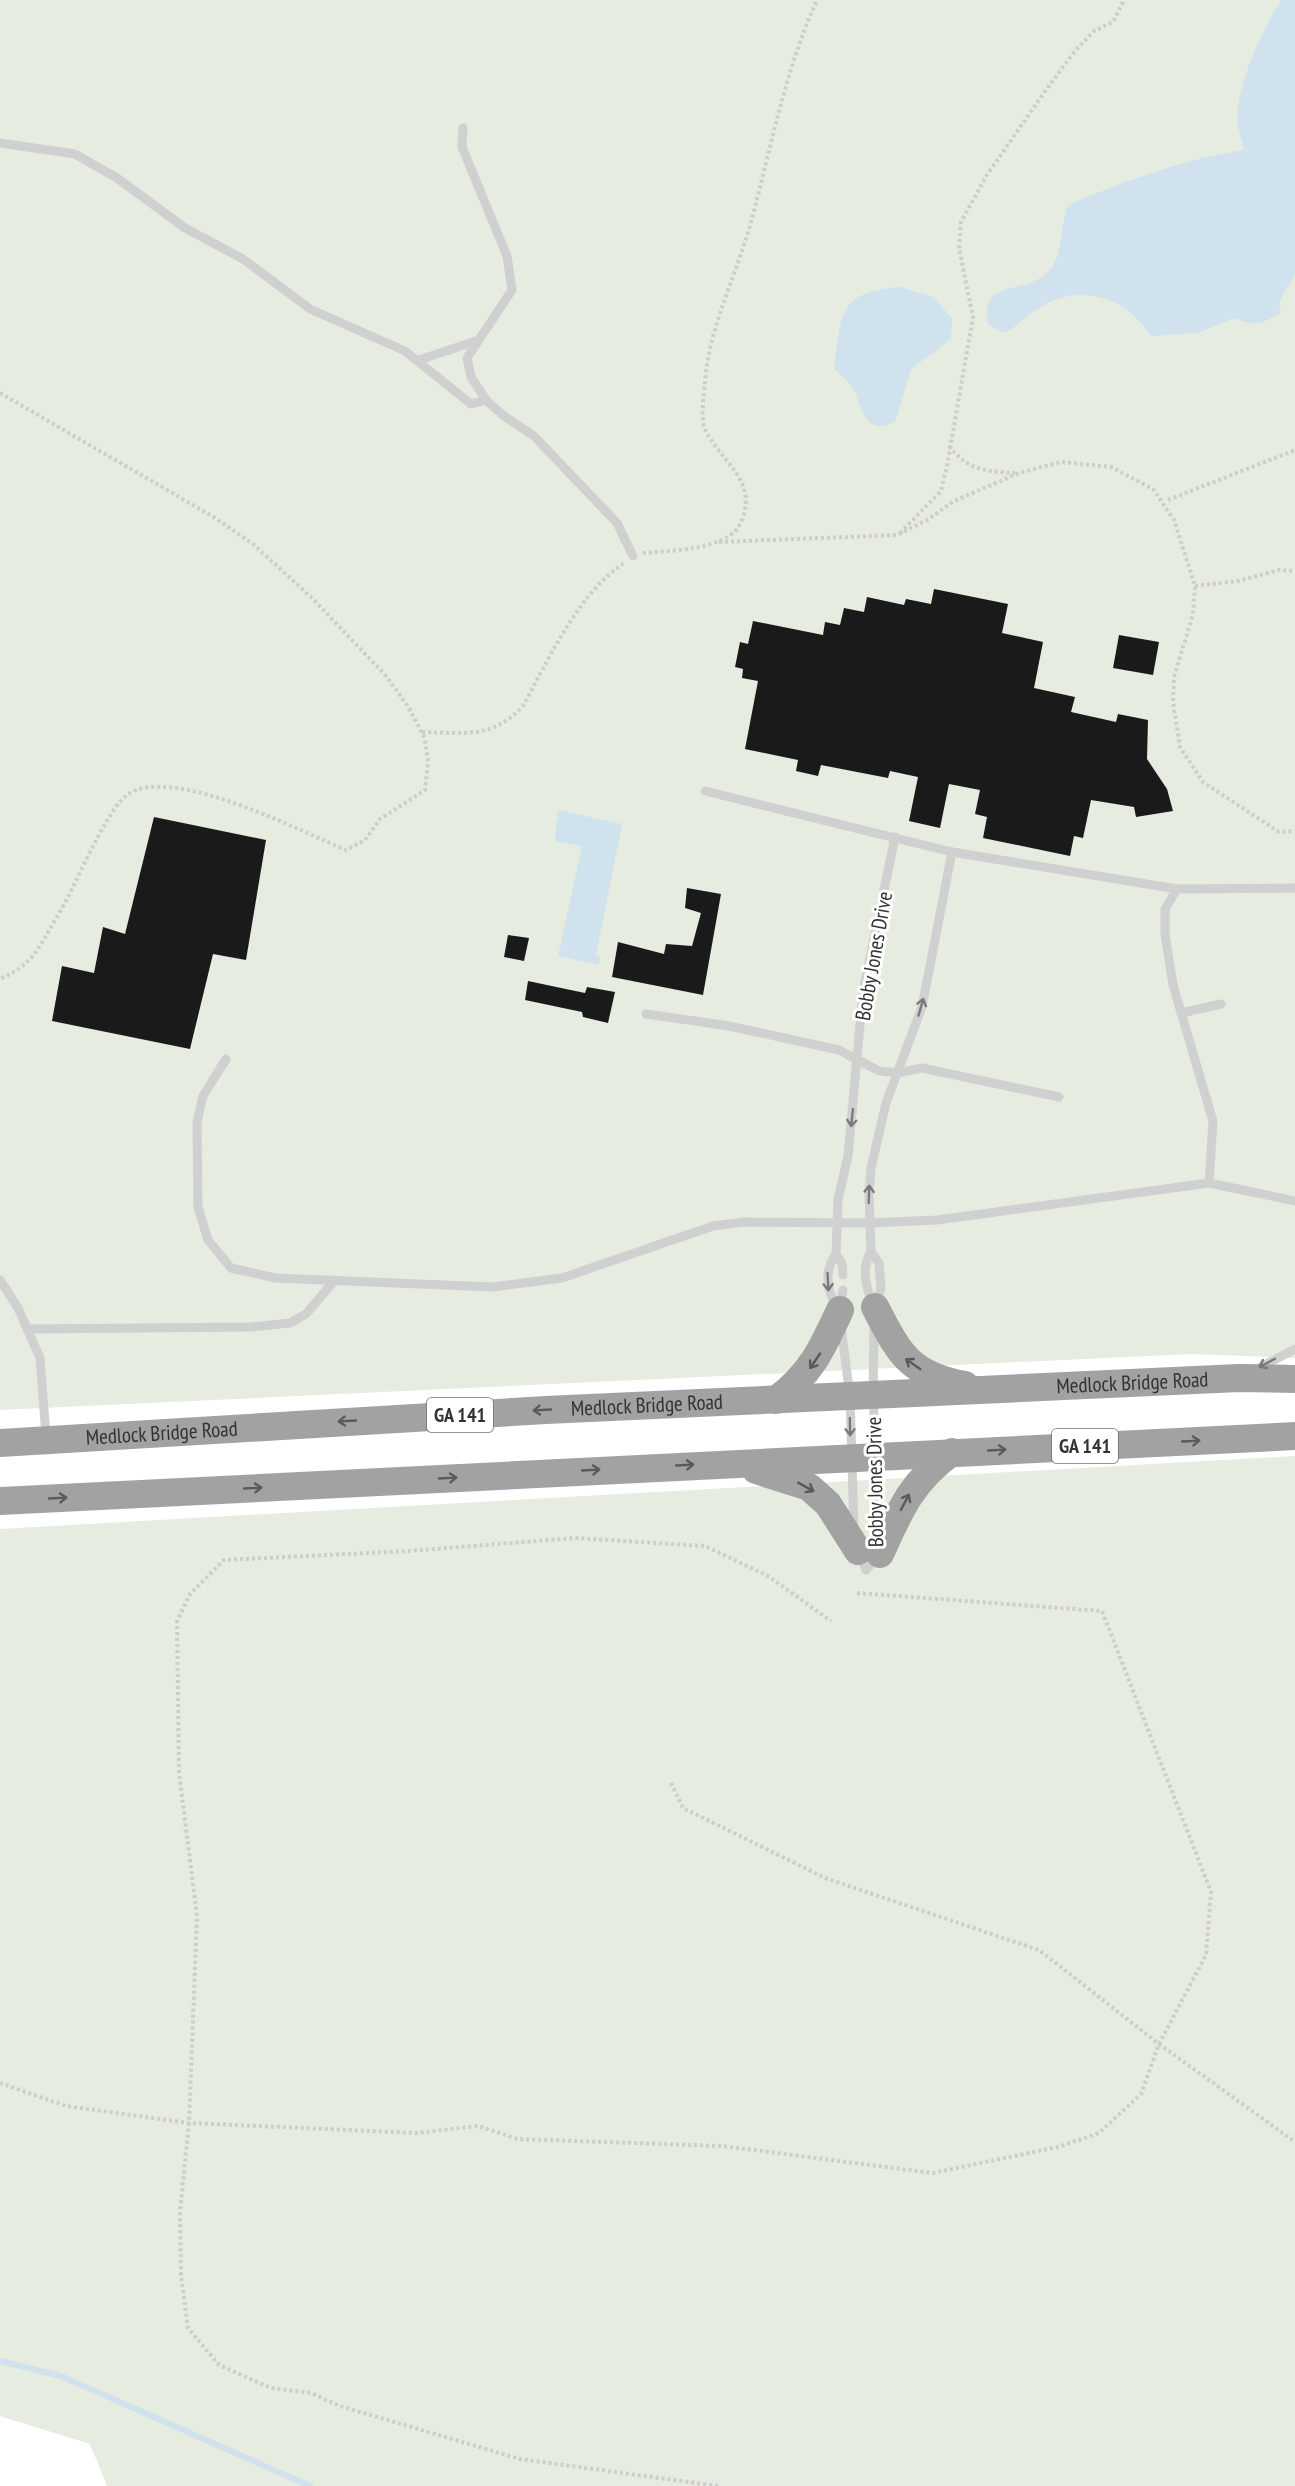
<svg xmlns="http://www.w3.org/2000/svg" width="1295" height="2486" viewBox="0 0 1295 2486" font-family="'PT Sans Narrow',sans-serif">
  <style>
    .green { fill: #e6ecdf }
    .water { fill: #cfe2ee }
    .lines { fill: none; stroke-linecap: round; stroke-linejoin: round }
    .stream { stroke: #cfe2ee; stroke-width: 6 }
    .building { fill: #1a1a1a }
    .path { stroke: #cdcdcd; stroke-width: 4; stroke-dasharray: 3 3; stroke-linecap: butt }
    .service { stroke: #d0d0d0; stroke-width: 9 }
    .trunk { stroke: #a2a2a2; stroke-width: 28 }
    .oneway { stroke: #7a7a7a }
    .oneway2 { stroke: #5a5a5a }
    .labels { text-anchor: middle; stroke-width: 6; stroke-linejoin: round; paint-order: stroke }
    .shield { fill: #fff; stroke: #707070; stroke-width: 1.5 }
    .shield-label { font-size: 20px; font-weight: bold; fill: #333 }
    .street-label { font-size: 21px; fill: #333; stroke: #fff }
  </style>
  <rect width="100%" height="100%" fill="#fff"/>
  <g class="green">
    <polygon points="0,0 1295,0 1295,1358 1190,1354 0,1410"/>
    <polygon points="1295,1456 1295,2486 107,2486 90,2444 0,2416 0,1529"/>
  </g>
  <g class="water">
    <path d="M1282 0H1295V274L1279 302 1281 312C1264 324 1254 327 1235 318L1198 333 1152 336C1145 329 1140 321 1133 315 1112 295 1076 289 1050 302 1035 309 1022 322 1008 331L1001 332 988 324C979 275 1031 298 1052 267 1062 250 1061 226 1067 208L1072 203C1126 181 1187 158 1244 150 1242 140 1237 129 1237 118 1237 86 1263 26 1282 0Z"/>
    <path d="M900 287 934 297 952 319 951 339 911 369 895 422C864 436 863 409 854 390 849 381 842 376 834 369 842 315 836 292 900 287Z"/>
    <polygon points="558,810 622,824 596,955 601,957 598,965 558,956 582,846 555,841"/>
  </g>
  <g class="lines">
    <polyline class="stream" points="0,2361 61,2376 310,2486"/>
  </g>
  <g class="building">
    <polygon points="934,589 1008,604 1002,633 1043,642 1034,688 1075,697 1071,712 1116,722 1118,714 1148,720 1147,759 1167,789 1173,811 1136,817 1134,807 1091,800 1083,838 1074,836 1070,856 983,838 987,817 975,814 980,790 949,784 940,828 909,821 918,777 890,771 888,778 821,765 818,776 796,771 798,760 745,749 758,681 742,678 743,669 735,667 740,642 748,644 753,621 823,635 825,622 840,625 844,608 864,612 867,597 904,605 906,599 931,604"/>
    <polygon points="1119,635 1159,642 1153,675 1113,668"/>
    <polygon points="154,817 266,840 246,960 213,954 190,1049 52,1021 62,966 94,973 103,927 125,934"/>
    <polygon points="687,888 721,894 703,995 612,977 618,942 664,954 666,944 692,946 701,913 685,908"/>
    <polygon points="508,935 529,938 524,961 504,957"/>
    <polygon points="528,981 585,993 587,987 615,992 608,1023 583,1017 582,1012 525,1000"/>
  </g>
  <g class="lines">
    <g class="path">
      <path d="M0 393 212 516 253 544 313 599 387 677 409 708 425 739 428 762 425 790 380 819 365 840 346 850C302 832 170 763 127 795 105 811 74 890 57 917 39 947 34 964 0 979"/>
      <path d="M949 446C969 471 985 471 1015 473"/>
      <polyline points="1168,500 1295,450"/>
      <polyline points="900,533 941,491 947,466 973,317 959,248 961,222 987,175 1048,87 1075,51 1094,31 1113,22 1124,0"/>
      <polyline points="719,542 897,535 927,520 954,501 1019,473 1061,462 1111,467 1153,489 1174,520 1195,586 1193,614 1174,677 1173,702 1180,747 1203,782 1279,832 1295,831"/>
      <path d="M643 553C668 551 728 550 740 524 761 481 720 462 705 429 700 416 704 397 705 383 709 326 736 277 751 222 771 148 785 70 817 0"/>
      <polyline points="1195,586 1238,581 1279,570 1295,571"/>
      <path d="M422 732C464 733 493 739 523 706 550 657 577 595 624 563"/>
      <polyline points="671,1783 683,1808 825,1878 1039,1950 1159,2044 1295,2142"/>
      <polyline points="0,2083 66,2106 189,2123 417,2133 478,2126 517,2139 722,2146 933,2173 1058,2147 1099,2133 1141,2094 1159,2044 1206,1955 1211,1892 1102,1611 857,1593"/>
      <polyline points="718,2486 520,2459 340,2406 311,2393 271,2388 219,2365 188,2328 181,2275 180,2212 189,2123 197,1916 179,1773 177,1621 190,1594 224,1560 408,1551 575,1538 705,1546 768,1576 831,1621"/>
    </g>
    <g class="service">
      <polyline points="0,143 75,154 117,178 185,228 243,259 310,309 405,351 471,404 486,400 471,377 467,358 512,290 507,256 462,147 463,128"/>
      <polyline points="419,360 476,341"/>
      <polyline points="486,400 504,416 534,436 617,523 633,556"/>
      <polyline points="705,791 952,852 1177,889 1295,888"/>
      <polyline points="1177,889 1165,909 1165,934 1173,985 1213,1121 1209,1183"/>
      <polyline points="1181,1013 1221,1004"/>
      <polyline points="646,1014 729,1026 839,1050 879,1071 897,1073 922,1068 1059,1097"/>
      <polyline points="226,1059 203,1096 197,1122 198,1207 208,1240 231,1268 275,1278 492,1287 562,1278 713,1226 744,1222 869,1223 937,1220 1209,1183 1295,1201"/>
      <path d="M871 1252C861 1268 865 1286 873 1303"/>
      <path d="M836 1254C824 1271 826 1289 837 1307"/>
      <polyline points="843,1275 842,1264 836,1254 838,1200 848,1156 863,992 895,837"/>
      <polyline points="0,1280 18,1308 40,1358 46,1436"/>
      <polyline points="875,1306 881,1289 879,1263 871,1252 869,1194 871,1168 886,1103 922,1007 952,852"/>
      <polyline points="840,1307 843,1290"/>
      <polyline points="874,1325 873,1396 880,1530"/>
      <polyline points="841,1326 850,1397 854,1528"/>
      <polyline points="28,1329 251,1327 290,1323 306,1314 335,1280"/>
      <polyline points="1255,1370 1295,1349"/>
      <polyline points="859,1553 866,1570 878,1556"/>
    </g>
    <g class="trunk">
      <path d="M875 1307C899 1353 909 1375 965 1385"/>
      <path d="M776 1400C811 1374 822 1349 840 1310"/>
      <path id="s1" d="M0 1443 546 1410 1239 1378 1295 1379"/>
      <polyline points="756,1470 809,1487 828,1504 858,1551"/>
      <polyline points="0,1501 1295,1436"/>
      <path d="M880 1554C900 1510 911 1482 952 1452"/>
    </g>
  </g>
  <defs><path id="oneway-shaft" d="M-6 0H5M1.5-3L5.5 0L1.5 3" fill="none" stroke-width="1.6" stroke-linecap="round" stroke-linejoin="round" transform="scale(1.5)"/></defs>
  <g class="oneway">
    <use href="#oneway-shaft" transform="translate(921 1007) rotate(-74)"/>
    <use href="#oneway-shaft" transform="translate(852 1118) rotate(96)"/>
    <use href="#oneway-shaft" transform="translate(869 1194) rotate(-88)"/>
    <use href="#oneway-shaft" transform="translate(828 1282) rotate(87)"/>
    <use href="#oneway-shaft" transform="translate(1267 1363) rotate(152)"/>
    <use href="#oneway-shaft" transform="translate(850 1427) rotate(89)"/>
  </g>
  <g class="oneway2">
    <use href="#oneway-shaft" transform="translate(815 1361) rotate(124)"/>
    <use href="#oneway-shaft" transform="translate(913 1364) rotate(-145)"/>
    <use href="#oneway-shaft" transform="translate(542 1410) rotate(177)"/>
    <use href="#oneway-shaft" transform="translate(347 1421) rotate(177)"/>
    <use href="#oneway-shaft" transform="translate(1191 1441) rotate(-3)"/>
    <use href="#oneway-shaft" transform="translate(997 1450) rotate(-3)"/>
    <use href="#oneway-shaft" transform="translate(685 1465) rotate(-3)"/>
    <use href="#oneway-shaft" transform="translate(591 1470) rotate(-3)"/>
    <use href="#oneway-shaft" transform="translate(448 1478) rotate(-3)"/>
    <use href="#oneway-shaft" transform="translate(806 1487) rotate(29)"/>
    <use href="#oneway-shaft" transform="translate(253 1488) rotate(-3)"/>
    <use href="#oneway-shaft" transform="translate(58 1498) rotate(-3)"/>
    <use href="#oneway-shaft" transform="translate(905 1502) rotate(-62)"/>
  </g>
  <g class="labels">
    <g class="shield">
      <rect x="427" y="1398" width="66" height="34" rx="4.5"/>
      <rect x="1052" y="1429" width="66" height="34" rx="4.5"/>
    </g>
    <g class="shield-label">
      <text x="460" y="1422">GA 141</text>
      <text x="1085" y="1453">GA 141</text>
    </g>
    <g class="street-label">
      <text transform="translate(874 956) rotate(-80)" y="7">Bobby Jones Drive</text>
      <text dy="7" stroke="none"><textPath href="#s1" startOffset="1134">Medlock Bridge Road</textPath></text>
      <text dy="7" stroke="none"><textPath href="#s1" startOffset="648">Medlock Bridge Road</textPath></text>
      <text dy="7" stroke="none"><textPath href="#s1" startOffset="162">Medlock Bridge Road</textPath></text>
      <text transform="translate(875 1482) rotate(-91)" y="7">Bobby Jones Drive</text>
    </g>
  </g>
</svg>
